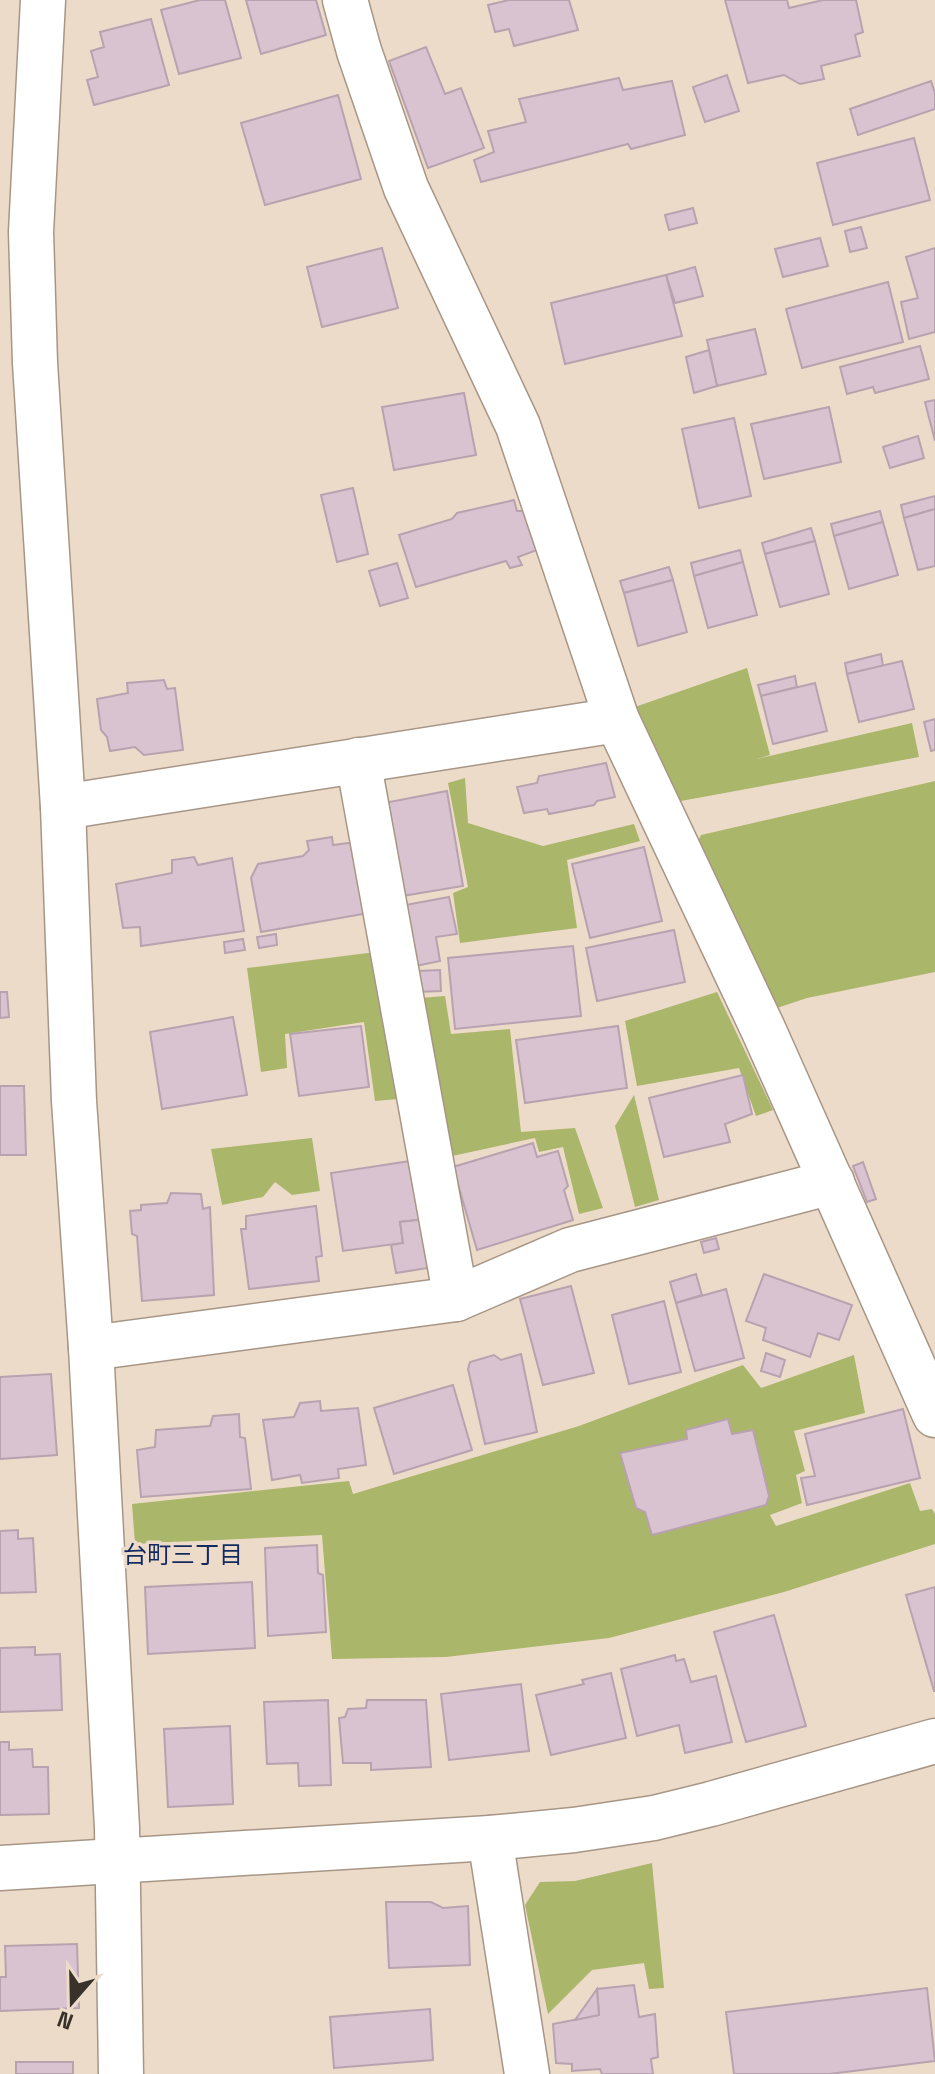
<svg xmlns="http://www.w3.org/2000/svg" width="935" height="2074" viewBox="0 0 935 2074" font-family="'Space Grotesk','Noto Sans JP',sans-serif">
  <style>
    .green { fill: #aab669 }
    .building { fill: #d9c3d0; stroke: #b8a2af; stroke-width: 2 }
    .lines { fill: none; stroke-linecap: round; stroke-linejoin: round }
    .minor-casing { stroke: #a79686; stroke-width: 47 }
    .minor { stroke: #fff; stroke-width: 44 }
    .labels { text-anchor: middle; stroke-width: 7; stroke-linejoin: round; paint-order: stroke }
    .neighbourhood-label { font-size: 24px; fill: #11295e; stroke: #eddbca }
  </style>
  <rect width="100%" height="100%" fill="#eddbca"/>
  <g class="green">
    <polygon points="747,668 770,755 757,759 912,723 919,757 670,803 632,708"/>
    <polygon points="465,778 468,823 543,846 634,824 640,841 567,860 577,928 460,943 453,893 468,887 448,783"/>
    <polygon points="935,781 935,972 807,998 771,1010 696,845 701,835"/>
    <polygon points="384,951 410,1098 375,1101 364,1022 285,1034 287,1068 261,1072 247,968"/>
    <polygon points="717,992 773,1110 756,1116 739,1068 637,1086 625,1021"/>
    <polygon points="445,996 451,1034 510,1029 521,1132 575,1128 603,1208 579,1214 563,1147 539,1152 535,1138 443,1158 408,999"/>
    <polygon points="634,1095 659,1200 635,1207 615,1126"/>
    <polygon points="312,1138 320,1191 292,1195 275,1182 263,1197 222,1205 211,1149"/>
    <polygon points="854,1355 865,1413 794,1431 805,1471 796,1475 802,1503 770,1515 776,1526 910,1483 920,1511 932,1509 935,1514 935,1544 784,1592 609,1638 446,1657 332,1659 322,1535 135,1544 132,1504 349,1481 353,1494 579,1426 743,1365 761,1388"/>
    <polygon points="652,1863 664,1988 649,1989 644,1963 592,1970 548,2014 525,1905 540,1882 575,1881"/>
  </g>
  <g class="building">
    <polygon points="200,0 225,0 241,58 179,74 161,10"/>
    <polygon points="246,0 316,0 326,35 261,54"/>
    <polygon points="509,0 569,0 578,30 514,46 509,29 495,32 488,5"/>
    <polygon points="725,0 787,0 789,8 823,0 856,0 863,32 855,35 860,56 821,66 824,79 800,84 784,75 748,83"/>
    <polygon points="151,19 169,85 94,105 87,80 98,77 91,51 104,47 100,32"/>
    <polygon points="426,47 445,94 461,88 484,148 428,168 389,61"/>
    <polygon points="727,75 739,111 705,122 693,87"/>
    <polygon points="619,78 623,90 672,81 685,135 631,149 628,144 481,182 474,160 494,152 488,131 526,122 519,99"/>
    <polygon points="931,81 935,93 935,109 858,135 850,109"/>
    <polygon points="338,95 361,179 265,205 241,123"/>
    <polygon points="914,138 930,200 833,225 817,163"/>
    <polygon points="693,208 697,223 669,230 665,215"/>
    <polygon points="861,227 867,248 850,252 845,231"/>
    <polygon points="820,238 828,266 783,277 775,249"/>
    <polygon points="382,248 398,308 322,327 307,267"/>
    <polygon points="935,248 935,332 909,339 901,302 918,298 906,257"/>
    <polygon points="695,267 703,296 675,303 666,275"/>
    <polygon points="666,275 682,336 565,364 551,303"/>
    <polygon points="888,282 903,342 802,368 786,309"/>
    <polygon points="755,329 766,374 717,386 707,340"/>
    <polygon points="920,346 929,379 875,393 873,387 847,394 840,367"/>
    <polygon points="709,350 717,386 694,393 686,357"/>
    <polygon points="464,393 476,455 394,470 382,407"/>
    <polygon points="935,400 935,441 925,402"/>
    <polygon points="829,407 841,462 764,479 751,424"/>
    <polygon points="734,418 751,496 699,508 682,429"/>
    <polygon points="918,436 924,458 890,468 883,447"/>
    <polygon points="353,488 368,554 337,562 321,495"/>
    <polygon points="935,496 935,509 904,518 901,505"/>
    <polygon points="514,500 517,511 524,511 537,550 518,557 522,565 510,568 506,561 416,587 399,535 452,519 457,513"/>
    <polygon points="935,509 935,566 918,570 904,518"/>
    <polygon points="880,511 883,522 834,536 831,524"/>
    <polygon points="883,522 898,575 849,589 834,536"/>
    <polygon points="811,528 815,541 765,554 762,543"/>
    <polygon points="815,541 829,594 780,607 765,554"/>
    <polygon points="740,550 743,562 694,576 691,563"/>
    <polygon points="743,562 757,615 708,628 694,576"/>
    <polygon points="397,563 408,598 380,606 369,571"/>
    <polygon points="669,567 673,580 624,593 620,581"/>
    <polygon points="673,580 687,632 638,646 624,593"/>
    <polygon points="881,654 883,666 847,674 845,663"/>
    <polygon points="902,661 914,709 859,722 847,674"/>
    <polygon points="795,676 797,687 761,696 758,685"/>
    <polygon points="164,680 167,689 175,688 183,750 144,755 135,747 110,751 107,737 101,730 97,699 128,693 127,683"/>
    <polygon points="815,683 827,731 773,744 761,696"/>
    <polygon points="935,719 935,750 931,751 924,722"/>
    <polygon points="606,763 615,797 597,801 594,805 549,814 547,809 524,813 517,787 537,783 539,776"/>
    <polygon points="447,791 463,886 402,896 384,803"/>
    <polygon points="332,837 333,845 355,842 374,912 261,932 251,878 258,864 303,856 309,850 307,841"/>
    <polygon points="644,847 662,921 590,938 572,864"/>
    <polygon points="194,857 198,865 232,858 244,931 141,946 140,927 123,928 116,884 172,873 172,860"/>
    <polygon points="449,897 457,934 436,937 440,961 411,967 400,906"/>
    <polygon points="674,930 685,982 597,1001 586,948"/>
    <polygon points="276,934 277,945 259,948 257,937"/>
    <polygon points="243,939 245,950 225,953 224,942"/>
    <polygon points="573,946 581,1016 455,1029 448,958"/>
    <polygon points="440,970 441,991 417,992 416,971"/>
    <polygon points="0,992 7,992 9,1017 0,1018"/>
    <polygon points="233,1017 247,1095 162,1109 150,1032"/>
    <polygon points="361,1026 369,1087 299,1096 290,1034"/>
    <polygon points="618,1026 627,1088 525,1103 516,1040"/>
    <polygon points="743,1075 752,1114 725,1124 730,1142 664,1157 649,1098"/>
    <polygon points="0,1086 24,1086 26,1155 0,1155"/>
    <polygon points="533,1143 537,1157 558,1151 568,1186 564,1190 573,1220 477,1250 453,1167"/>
    <polygon points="417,1160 426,1219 400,1222 403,1243 343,1251 331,1173"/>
    <polygon points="863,1162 876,1199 867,1202 853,1166"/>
    <polygon points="171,1193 201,1194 203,1209 210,1207 214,1295 142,1301 137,1236 132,1234 130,1211 141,1210 141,1205 167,1203"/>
    <polygon points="316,1206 322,1256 316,1257 319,1281 249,1289 241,1229 246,1229 246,1216"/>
    <polygon points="426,1219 434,1267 396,1273 391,1245 403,1243 400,1222"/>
    <polygon points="716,1238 719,1249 704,1253 701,1242"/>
    <polygon points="696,1274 702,1295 676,1303 670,1282"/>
    <polygon points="764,1274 852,1305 839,1340 818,1333 810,1357 763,1340 766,1328 746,1321"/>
    <polygon points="571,1286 594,1373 543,1385 520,1299"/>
    <polygon points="726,1289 744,1358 695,1371 676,1303"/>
    <polygon points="664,1301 681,1372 629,1384 612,1315"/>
    <polygon points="766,1353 785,1360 780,1377 761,1371"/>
    <polygon points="521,1354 537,1432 485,1444 468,1369 470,1362 494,1355 501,1360"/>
    <polygon points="51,1374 57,1455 0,1459 0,1377"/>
    <polygon points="453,1385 472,1450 394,1474 374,1408"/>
    <polygon points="320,1401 321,1411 358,1408 366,1465 338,1469 339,1478 302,1483 300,1475 272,1480 263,1420 294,1417 300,1403"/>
    <polygon points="903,1409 920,1478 807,1505 801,1478 815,1476 805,1434"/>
    <polygon points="239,1414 240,1437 245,1438 251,1489 141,1497 137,1450 155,1447 156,1430 210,1426 213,1416"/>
    <polygon points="728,1419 732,1434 753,1430 769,1496 766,1505 652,1535 645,1512 636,1508 620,1453 687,1439 686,1430"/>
    <polygon points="18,1530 18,1539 33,1538 36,1592 0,1593 0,1531"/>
    <polygon points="317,1545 318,1573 323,1575 326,1632 268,1636 265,1548"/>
    <polygon points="252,1582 255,1648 148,1654 145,1587"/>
    <polygon points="935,1587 935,1691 934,1691 906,1595"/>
    <polygon points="774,1615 806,1726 746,1742 714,1632"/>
    <polygon points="35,1647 35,1655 60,1654 62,1710 0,1712 0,1648"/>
    <polygon points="675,1655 676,1661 684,1659 691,1682 716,1676 732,1742 685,1753 679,1725 637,1736 621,1669"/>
    <polygon points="611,1673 626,1738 551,1755 536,1695 584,1684 582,1680"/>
    <polygon points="521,1684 529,1751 449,1760 441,1694"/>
    <polygon points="328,1700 331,1785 299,1786 298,1763 267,1764 264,1702"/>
    <polygon points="367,1700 426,1700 431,1767 371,1770 371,1763 343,1763 339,1718 345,1717 348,1709 366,1708"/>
    <polygon points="230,1726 233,1804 168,1807 164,1729"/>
    <polygon points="0,1742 9,1742 9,1750 32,1749 33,1767 48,1767 49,1814 0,1815"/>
    <polygon points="386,1902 431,1902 443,1908 468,1906 470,1965 389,1968"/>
    <polygon points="77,1944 79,2008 0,2011 0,1977 6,1977 5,1946"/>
    <polygon points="634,1985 639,2017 655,2014 658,2057 651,2059 653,2074 602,2074 600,2069 572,2071 572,2064 556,2063 553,2024 599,2015 597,1989"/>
    <polygon points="927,1988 935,2061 829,2074 734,2074 726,2012"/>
    <polygon points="597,1989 599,2015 575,2020"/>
    <polygon points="430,2009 433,2060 334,2068 330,2017"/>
    <rect x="16" y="2062" width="57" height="12"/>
  </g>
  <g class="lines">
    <g class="minor-casing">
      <g id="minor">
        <polyline points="43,0 31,232 35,363 63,807 74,1101 91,1348 117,1828 121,2074"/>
        <polyline points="345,0 359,51 406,188 518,426 617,720 763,1029 935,1415"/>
        <polyline points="358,760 456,1299"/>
        <polyline points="63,807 617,720"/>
        <polyline points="91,1348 456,1299 570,1250 832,1182"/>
        <polyline points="490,1838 527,2074"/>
        <polyline points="0,1868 490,1838 574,1830 654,1818 711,1804 935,1741"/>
      </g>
    </g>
    <use href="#minor" class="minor"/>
  </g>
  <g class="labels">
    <g class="neighbourhood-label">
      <text x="183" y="1563">台町三丁目</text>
    </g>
  </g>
  <g transform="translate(72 2002) rotate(200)" stroke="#eddbca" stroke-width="6" paint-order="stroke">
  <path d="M0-6L14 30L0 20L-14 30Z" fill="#39322b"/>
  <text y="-12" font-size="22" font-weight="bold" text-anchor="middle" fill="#39322b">N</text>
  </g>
</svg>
